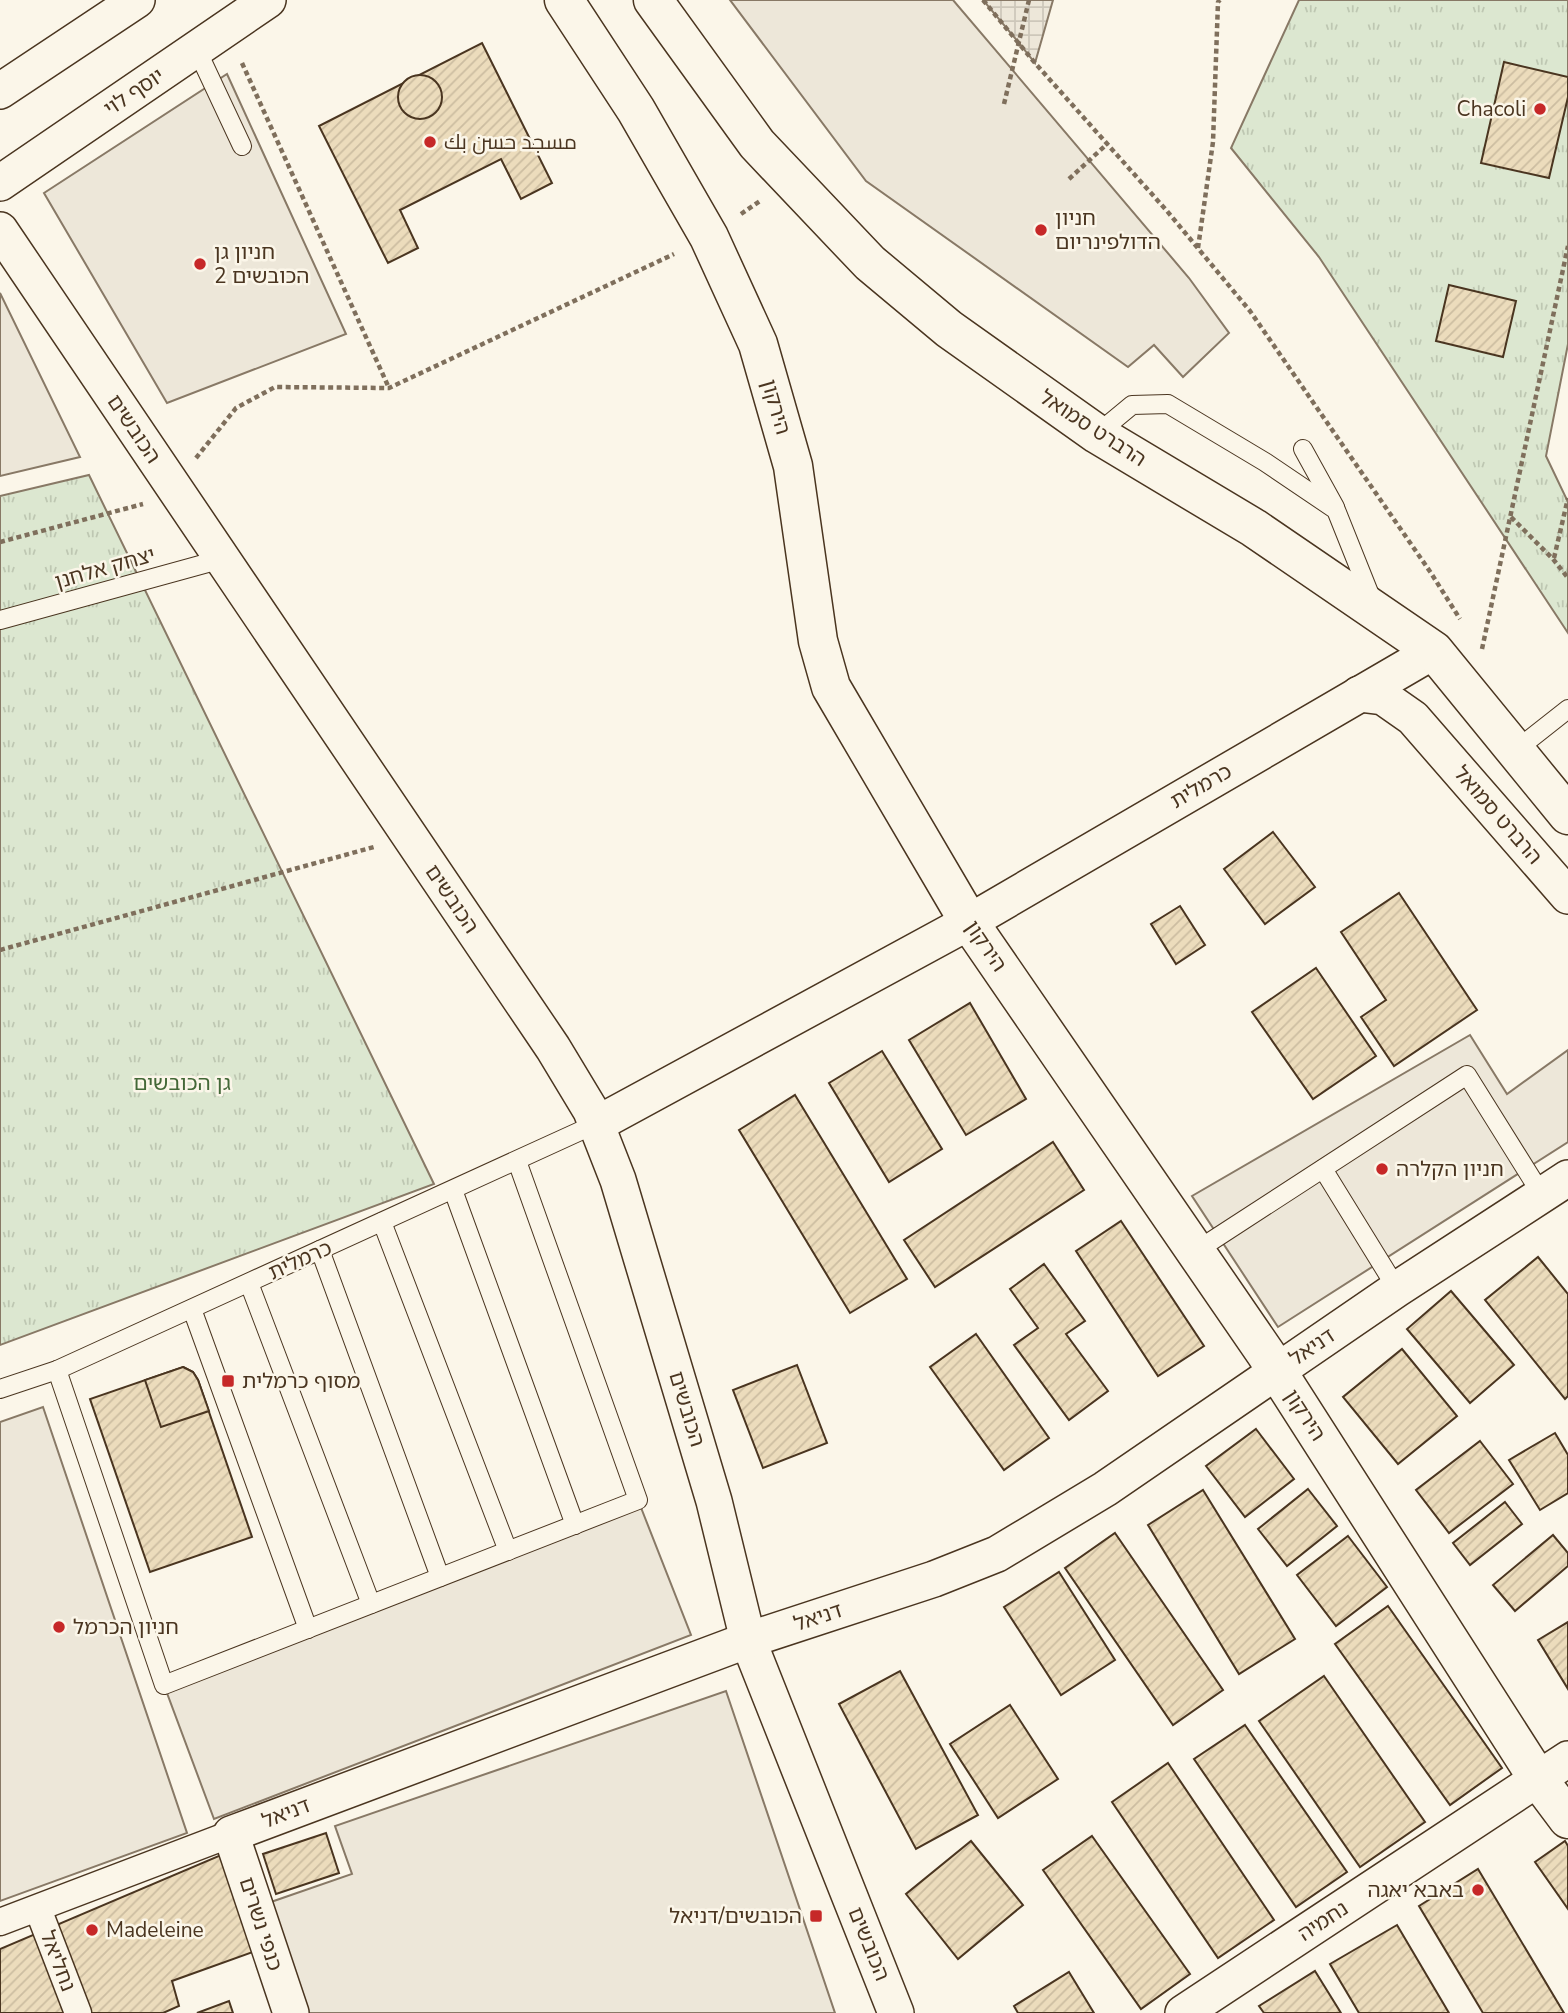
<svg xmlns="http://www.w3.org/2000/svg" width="1568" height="2013" viewBox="0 0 1568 2013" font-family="'Nunito Sans',Cairo,'Noto Sans Hebrew',sans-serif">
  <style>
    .grass { fill: url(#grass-tufts); stroke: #887966; stroke-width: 2 }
    .parking { fill: #ede7d9; stroke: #887966; stroke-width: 2 }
    .plaza { fill: url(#plaza-grid); stroke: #887966; stroke-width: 2 }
    .building { fill: url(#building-hatch); stroke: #4a3520; stroke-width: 2 }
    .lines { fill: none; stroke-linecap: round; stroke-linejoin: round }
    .service-casing { stroke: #4a3520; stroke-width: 20 }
    .pedestrian-casing { stroke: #4a3520; stroke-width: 29 }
    .minor-casing { stroke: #4a3520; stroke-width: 38 }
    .secondary-casing { stroke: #4a3520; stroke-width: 41 }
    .path { stroke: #7f6f5c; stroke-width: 4.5; stroke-dasharray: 5 3.5; stroke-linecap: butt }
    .service { stroke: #fbf6e9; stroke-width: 18 }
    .pedestrian { stroke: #fbf6e9; stroke-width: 26 }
    .minor { stroke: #fbf6e9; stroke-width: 35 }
    .secondary { stroke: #fbf6e9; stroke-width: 38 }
    .poi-dot { fill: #c62828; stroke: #fbf6e9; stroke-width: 2.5 }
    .labels { text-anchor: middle; stroke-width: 5; stroke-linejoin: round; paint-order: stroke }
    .street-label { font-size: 21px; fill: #4a3520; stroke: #fbf6e9 }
    .poi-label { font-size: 21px; fill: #4a3520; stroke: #fbf6e9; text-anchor: start }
    .park-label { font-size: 21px; fill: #436837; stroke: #fbf6e9 }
  </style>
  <defs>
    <pattern id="grass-tufts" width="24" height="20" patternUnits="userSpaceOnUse" patternTransform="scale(1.75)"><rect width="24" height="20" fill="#dce7d0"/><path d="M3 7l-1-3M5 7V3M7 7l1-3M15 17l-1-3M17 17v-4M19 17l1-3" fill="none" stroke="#bec7b2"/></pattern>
    <pattern id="plaza-grid" width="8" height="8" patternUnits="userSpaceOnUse" patternTransform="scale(1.75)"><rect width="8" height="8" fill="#ede7d9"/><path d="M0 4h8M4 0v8" fill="none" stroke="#cdc7ba"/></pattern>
    <pattern id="building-hatch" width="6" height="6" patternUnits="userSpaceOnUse" patternTransform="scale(1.75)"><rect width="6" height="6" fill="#ecdcbc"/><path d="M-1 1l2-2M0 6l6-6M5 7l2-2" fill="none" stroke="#ccbda1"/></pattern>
  </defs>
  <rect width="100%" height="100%" fill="#fbf6e9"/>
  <g class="grass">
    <polygon points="1299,0 1568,0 1568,344 1546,456 1568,502 1568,633 1319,257 1231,148"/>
    <polygon points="89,475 434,1184 0,1345 0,496"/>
  </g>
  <g class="parking">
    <polygon points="730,0 953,0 1189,278 1229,333 1183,377 1154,345 1128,367 866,181"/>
    <polygon points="227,74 346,334 167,403 44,193"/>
    <polygon points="0,293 80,457 0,476"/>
    <polygon points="1470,1035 1507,1094 1568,1050 1568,1142 1278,1327 1192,1196"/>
    <polygon points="43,1407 187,1833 0,1901 0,1422"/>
    <polygon points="638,1500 691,1635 214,1819 164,1685"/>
    <polygon points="726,1691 835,2013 306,2013 271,1902 352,1874 335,1826"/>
  </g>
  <polygon class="plaza" points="983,0 1053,0 1035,63 1019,43"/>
  <g class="building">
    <polygon points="482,43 552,183 521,199 501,159 400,210 418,248 388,263 319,126"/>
    <polygon points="1504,62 1568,77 1568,97 1549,178 1481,163"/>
    <circle cx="420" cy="97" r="22"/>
    <polygon points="1449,285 1516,301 1503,357 1436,341"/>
    <polygon points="1273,832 1315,887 1265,924 1224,869"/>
    <polygon points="1399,893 1477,1010 1394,1066 1361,1017 1386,1000 1341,932"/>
    <polygon points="1180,906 1205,945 1176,964 1151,924"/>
    <polygon points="1316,968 1376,1056 1313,1099 1252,1012"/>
    <polygon points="970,1003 1026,1099 966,1135 909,1040"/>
    <polygon points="882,1051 942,1149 889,1182 829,1083"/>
    <polygon points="795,1095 907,1279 850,1313 739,1130"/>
    <polygon points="1053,1142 1084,1190 935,1287 904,1240"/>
    <polygon points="1121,1221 1204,1346 1158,1376 1076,1251"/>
    <polygon points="1538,1257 1568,1294 1568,1396 1565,1399 1485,1300"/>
    <polygon points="1044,1264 1085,1321 1066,1334 1108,1391 1069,1420 1014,1345 1038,1328 1010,1289"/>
    <polygon points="1451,1291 1514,1365 1470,1403 1407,1329"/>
    <polygon points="976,1334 1049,1438 1004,1470 930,1367"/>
    <polygon points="1402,1349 1457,1416 1398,1464 1343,1397"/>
    <polygon points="797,1365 827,1443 763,1468 733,1390"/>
    <polygon points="183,1367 193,1372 198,1380 252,1537 150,1572 90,1399"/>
    <polygon points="183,1367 193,1372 198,1380 209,1411 161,1427 145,1380"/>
    <polygon points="1256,1429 1294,1479 1245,1517 1206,1466"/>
    <polygon points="1555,1433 1568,1455 1568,1493 1540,1510 1509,1460"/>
    <polygon points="1480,1441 1513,1484 1449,1533 1416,1490"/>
    <polygon points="1308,1489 1337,1526 1287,1566 1258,1529"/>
    <polygon points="1203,1490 1295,1639 1239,1674 1148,1525"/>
    <polygon points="1505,1502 1522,1524 1470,1565 1453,1543"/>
    <polygon points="1115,1533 1223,1690 1173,1725 1065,1568"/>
    <polygon points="1553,1535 1568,1553 1568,1566 1515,1611 1493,1585"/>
    <polygon points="1348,1536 1387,1587 1336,1626 1297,1575"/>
    <polygon points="1059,1572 1115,1660 1061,1695 1004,1607"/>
    <polygon points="1388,1606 1502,1768 1450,1805 1335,1644"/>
    <polygon points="1568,1622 1568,1689 1538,1640"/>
    <polygon points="900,1671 978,1815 916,1849 839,1704"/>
    <polygon points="1324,1676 1425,1822 1360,1867 1259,1721"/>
    <polygon points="1010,1705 1058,1779 998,1818 950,1744"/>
    <polygon points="1245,1725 1347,1872 1296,1907 1194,1759"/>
    <polygon points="1168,1763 1274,1920 1218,1958 1112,1802"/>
    <polygon points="326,1833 339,1873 276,1894 263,1854"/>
    <polygon points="1092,1836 1190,1974 1141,2009 1043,1870"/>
    <polygon points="971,1841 1023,1905 958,1959 906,1894"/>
    <polygon points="1565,1841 1568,1846 1568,1909 1535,1862"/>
    <polygon points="221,1855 253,1952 172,1981 179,2006 163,2013 0,2013 0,1949"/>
    <polygon points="1478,1869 1564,2013 1483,2013 1419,1906"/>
    <polygon points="1397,1925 1449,2013 1359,2013 1330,1964"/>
    <polygon points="1315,1971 1341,2013 1264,2013 1259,2006"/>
    <polygon points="1069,1972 1094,2013 1018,2013 1014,2006"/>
    <polygon points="229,2001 233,2013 197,2013"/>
  </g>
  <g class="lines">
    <g class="service-casing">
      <g id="service">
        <polyline points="197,50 242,146"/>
        <polyline points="1097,434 1132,405 1168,404 1265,462 1336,510 1372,600"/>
        <polyline points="1303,449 1335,507"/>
        <polyline points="0,620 222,559"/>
        <polyline points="1516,750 1568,709"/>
        <polyline points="1323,1169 1397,1289"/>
        <polyline points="453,1190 575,1525"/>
        <polyline points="382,1222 508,1551"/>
        <polyline points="320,1250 440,1577"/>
        <polyline points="1196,1251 1467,1075 1542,1195"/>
        <polyline points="249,1283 371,1604"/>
        <polyline points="192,1309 308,1629"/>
        <polyline points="57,1370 164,1685 638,1500 517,1161"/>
        <polyline points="0,1389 57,1370 600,1122"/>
      </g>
    </g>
    <g class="pedestrian-casing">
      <g id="pedestrian">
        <polyline points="38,1909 78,2013"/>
        <polyline points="0,1922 231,1834"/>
      </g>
    </g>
    <g class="minor-casing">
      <g id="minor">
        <polyline points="0,91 137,0"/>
        <polyline points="0,183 268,0"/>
        <polyline points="0,230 553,1048 591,1111 618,1180 714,1501 748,1640 896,2013"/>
        <polyline points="1359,694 1383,697 1413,718 1568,896"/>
        <polyline points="597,1124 969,922 1434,651"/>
        <polyline points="291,2013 231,1834 748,1640 934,1579 997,1554 1105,1489 1397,1289 1568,1178"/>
        <polyline points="1183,2013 1568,1759"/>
      </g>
    </g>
    <g class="secondary-casing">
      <g id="secondary">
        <polyline points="564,0 636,110 709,237 758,344 793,466 818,641 831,687 969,922 1266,1354 1538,1779 1568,1819"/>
        <polyline points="653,0 757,144 870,263 949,329 1097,434 1254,528 1434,651 1568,815"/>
      </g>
    </g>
    <g class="path">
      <polyline points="983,0 1035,63 1167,211 1250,311 1431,573 1460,619"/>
      <polyline points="242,63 389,388"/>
      <polyline points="1004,104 1029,0"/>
      <polyline points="1069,179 1107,144"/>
      <polyline points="741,214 760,201"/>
      <polyline points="1198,248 1213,142 1218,2 1220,0"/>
      <polyline points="196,458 236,408 275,387 389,388 674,254"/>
      <polyline points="1511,517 1553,559 1568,578"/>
      <polyline points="0,542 143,504"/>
      <polyline points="1554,558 1568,498"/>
      <polyline points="1482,649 1568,246"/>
      <polyline points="0,950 374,847"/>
    </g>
    <use href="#service" class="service"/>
    <use href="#pedestrian" class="pedestrian"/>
    <use href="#minor" class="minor"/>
    <use href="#secondary" class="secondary"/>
  </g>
  <g class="poi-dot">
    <circle cx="1540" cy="109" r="7"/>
    <circle cx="430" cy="142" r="7"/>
    <circle cx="1041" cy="230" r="7"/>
    <circle cx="200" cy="264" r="7"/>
    <circle cx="1382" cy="1169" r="7"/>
    <rect x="221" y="1374" width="14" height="14" rx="3.5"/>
    <circle cx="59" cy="1627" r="7"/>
    <circle cx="1478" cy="1890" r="7"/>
    <rect x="809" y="1909" width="14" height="14" rx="3.5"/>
    <circle cx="92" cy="1930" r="7"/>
  </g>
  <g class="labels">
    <g class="street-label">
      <text transform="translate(134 92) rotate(-34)" y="7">יוסף לוי</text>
      <text transform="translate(776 407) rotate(74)" y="7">הירקון</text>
      <text transform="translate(1093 428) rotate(33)" y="7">הרברט סמואל</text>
      <text transform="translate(134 429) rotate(56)" y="7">הכובשים</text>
      <text transform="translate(105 568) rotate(-16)" y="7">יצחק אלחנן</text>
      <text transform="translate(1201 786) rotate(-30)" y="7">כרמלית</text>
      <text transform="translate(1498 815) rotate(49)" y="7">הרברט סמואל</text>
      <text transform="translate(452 899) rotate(56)" y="7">הכובשים</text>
      <text transform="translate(986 946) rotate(56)" y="7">הירקון</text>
      <text transform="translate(300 1260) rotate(-24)" y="7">כרמלית</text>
      <text transform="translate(1312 1347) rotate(-34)" y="7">דניאל</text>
      <text transform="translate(687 1409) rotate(73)" y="7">הכובשים</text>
      <text transform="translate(1305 1415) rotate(57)" y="7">הירקון</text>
      <text transform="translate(818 1617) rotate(-18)" y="7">דניאל</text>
      <text transform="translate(286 1813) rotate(-21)" y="7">דניאל</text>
      <text transform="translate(1323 1921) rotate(-33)" y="7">נחמיה</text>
      <text transform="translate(261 1924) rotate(72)" y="7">כנפי נשרים</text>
      <text transform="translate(869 1944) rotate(68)" y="7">הכובשים</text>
      <text transform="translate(58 1961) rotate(69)" y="7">נחליאל</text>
    </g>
    <g class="poi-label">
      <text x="1526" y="116" text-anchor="end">Chacoli</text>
      <text x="444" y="149">مسجد حسن بك</text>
      <text x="1055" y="225">חניון<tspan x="1055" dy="24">הדולפינריום</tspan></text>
      <text x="214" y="259">חניון גן<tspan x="214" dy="24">הכובשים 2</tspan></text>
      <text x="1396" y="1176">חניון הקלרה</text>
      <text x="242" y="1388">מסוף כרמלית</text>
      <text x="73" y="1634">חניון הכרמל</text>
      <text x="1464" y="1897" text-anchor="end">באבא יאגה</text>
      <text x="802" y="1923" text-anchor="end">הכובשים/דניאל</text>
      <text x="106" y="1937">Madeleine</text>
    </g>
    <g class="park-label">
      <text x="182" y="1090">גן הכובשים</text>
    </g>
  </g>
</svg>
